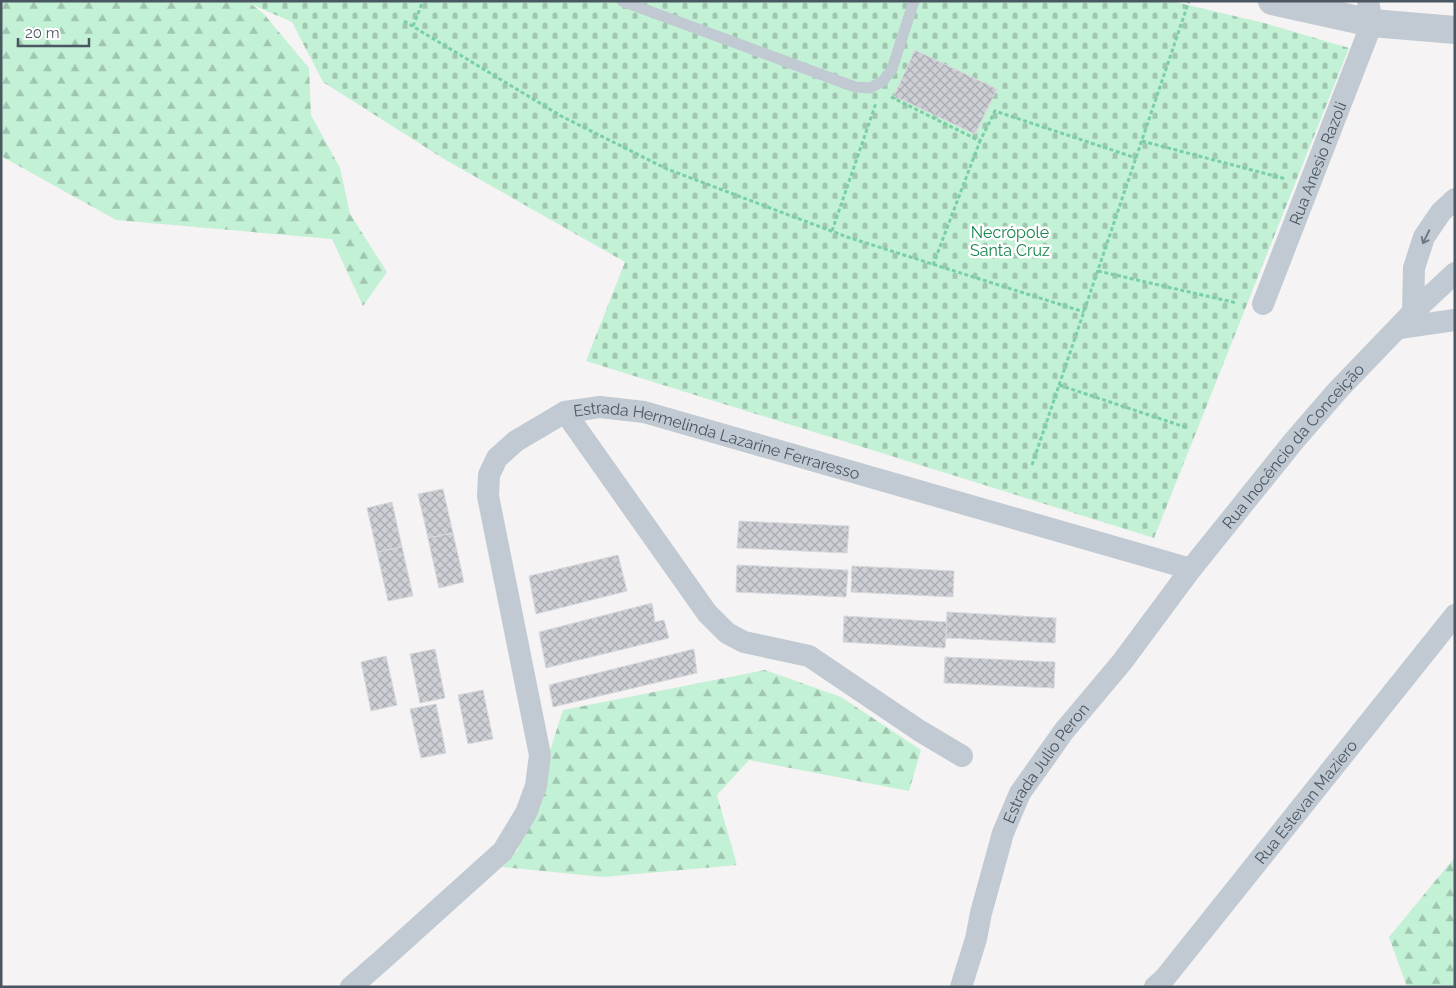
<svg xmlns="http://www.w3.org/2000/svg" width="1456" height="988" viewBox="0 0 1456 988" font-family="Raleway,sans-serif">
  <style>
    .forest { fill: url(#forest-firs) }
    .cemetery { fill: url(#cemetery-stones) }
    .building { fill: url(#building-cross-hatch); stroke: #d7d9de }
    .lines { fill: none; stroke-linecap: round; stroke-linejoin: round }
    .path { stroke: #7ad0a6; stroke-width: 3; stroke-dasharray: 4 2.5; stroke-linecap: butt }
    .service { stroke: #c1cad2; stroke-width: 11 }
    .minor { stroke: #c1cad2; stroke-width: 22 }
    .tertiary { stroke: #c1cad2; stroke-width: 28 }
    .oneway { stroke: #6e7983 }
    .labels { text-anchor: middle; stroke-width: 5; stroke-linejoin: round; paint-order: stroke }
    .street-label { font-size: 16px; fill: #4a5661; stroke: #fff }
    .park-label { font-size: 16px; fill: #17864f; stroke: #fff }
  </style>
  <defs>
    <pattern id="forest-firs" width="22" height="20" patternUnits="userSpaceOnUse" patternTransform="scale(1.25)"><rect width="22" height="20" fill="#c3f1d5"/><path d="M5 1l3.5 6h-7zM16 11l3.5 6h-7z" fill="#a0c6b0"/></pattern>
    <pattern id="cemetery-stones" width="16" height="16" patternUnits="userSpaceOnUse" patternTransform="scale(1.25)"><rect width="16" height="16" fill="#c3f1d5"/><path d="M2 7V4a2 2 0 0 1 4 0v3zM10 15v-3a2 2 0 0 1 4 0v3z" fill="#a0c6b0"/></pattern>
    <pattern id="building-cross-hatch" width="8" height="8" patternUnits="userSpaceOnUse" patternTransform="scale(1.25)"><rect width="8" height="8" fill="#cdcfd5"/><path d="M0 0l8 8M0 8l8-8" fill="none" stroke="#a8abb0"/></pattern>
  </defs>
  <rect width="100%" height="100%" fill="#f5f3f3"/>
  <g class="forest">
    <polygon points="1,1 247,1 263,13 309,68 311,115 340,168 350,214 387,272 363,306 332,239 116,220 1,156"/>
    <polygon points="765,670 841,697 921,750 909,791 749,760 717,795 737,865 603,877 502,867 518,850 563,710"/>
    <polygon points="1455,857 1455,987 1407,987 1389,937"/>
  </g>
  <polygon class="cemetery" points="244,1 1171,1 1264,23 1349,48 1154,538 586,361 625,262 444,159 323,82 292,22"/>
  <g class="building">
    <polygon points="915,50 997,89 975,134 894,96"/>
    <polygon points="443,489 453,533 428,538 418,494"/>
    <polygon points="392,502 402,547 377,552 367,508"/>
    <polygon points="739,521 849,526 847,553 737,548"/>
    <polygon points="453,533 464,582 439,588 428,538"/>
    <polygon points="402,547 413,596 388,601 377,552"/>
    <polygon points="618,555 627,591 536,614 529,576"/>
    <polygon points="737,565 848,570 846,597 736,592"/>
    <polygon points="852,566 954,571 953,597 851,592"/>
    <polygon points="652,603 655,622 664,620 669,638 546,668 539,632"/>
    <polygon points="947,612 1056,618 1055,643 946,638"/>
    <polygon points="844,616 947,622 945,648 843,642"/>
    <polygon points="435,649 445,698 420,703 410,654"/>
    <polygon points="694,649 697,673 553,707 549,685"/>
    <polygon points="386,656 397,705 371,711 361,662"/>
    <polygon points="945,657 1055,662 1054,688 944,683"/>
    <polygon points="483,690 493,739 468,744 458,695"/>
    <polygon points="436,704 446,753 421,758 410,709"/>
  </g>
  <g class="lines">
    <g class="path">
      <polyline points="404,21 561,116 667,169 847,237 1084,312"/>
      <polyline points="413,26 423,1"/>
      <polyline points="891,97 980,141 995,111 1136,158"/>
      <polyline points="1142,141 1286,179"/>
      <polyline points="832,231 876,103"/>
      <polyline points="933,265 980,141"/>
      <polyline points="1098,271 1237,303"/>
      <polyline points="1059,385 1188,428"/>
      <polyline points="1032,465 1189,1"/>
    </g>
    <polyline class="service" points="622,1 855,87 870,88 883,81 892,69 914,1"/>
    <g class="minor">
      <path id="s1" d="M1263 304 1372 23 1368 1"/>
      <polyline points="1413,312 1414,268 1424,237 1441,212 1455,199"/>
      <polyline points="1399,328 1455,320"/>
      <polyline points="565,412 707,613 727,633 744,642 809,656 920,731 962,756"/>
      <path id="s2" d="M351 987 382 960 503 851 526 813 536 786 540 755 488 496 489 475 497 458 516 441 565 412 600 407 644 412 1191 569"/>
      <path id="s3" d="M961 987 976 939 981 913 1003 833 1020 793 1064 731 1122 662 1191 569 1293 442 1338 390 1413 312 1455 273"/>
      <path id="s4" d="M1155 987 1164 979 1455 615"/>
    </g>
    <polyline class="tertiary" points="1272,1 1372,23 1455,30"/>
  </g>
  <defs><path id="oneway-shaft" d="M-6 0H5M1.5-3L5.5 0L1.5 3" fill="none" stroke-width="1.6" stroke-linecap="round" stroke-linejoin="round" transform="scale(1.25)"/></defs>
  <use class="oneway" href="#oneway-shaft" transform="translate(1426 237) rotate(116)"/>
  <g class="labels">
    <g class="street-label">
      <text dy="6" stroke="none"><textPath href="#s1" startOffset="151">Rua Anesio Razoli</textPath></text>
      <text dy="6" stroke="none"><textPath href="#s2" startOffset="851">Estrada Hermelinda Lazarine Ferraresso</textPath></text>
      <text dy="6" stroke="none"><textPath href="#s3" startOffset="645">Rua Inocêncio da Conceição</textPath></text>
      <text dy="6" stroke="none"><textPath href="#s3" startOffset="242">Estrada Julio Peron</textPath></text>
      <text dy="6" stroke="none"><textPath href="#s4" startOffset="239">Rua Estevan Maziero</textPath></text>
    </g>
    <g class="park-label">
      <text x="1010" y="238">Necrópole<tspan x="1010" dy="18">Santa Cruz</tspan></text>
    </g>
  </g>
  <rect width="1456" height="988" fill="none" stroke="#4a5661" stroke-width="5"/>
  <path d="M18 38v8h71v-8" fill="none" stroke="#4a5661" stroke-width="2.5"/>
  <text x="25" y="38" font-size="15" fill="#4a5661" stroke="#ffffff" stroke-width="4" paint-order="stroke">20 m</text>
</svg>
